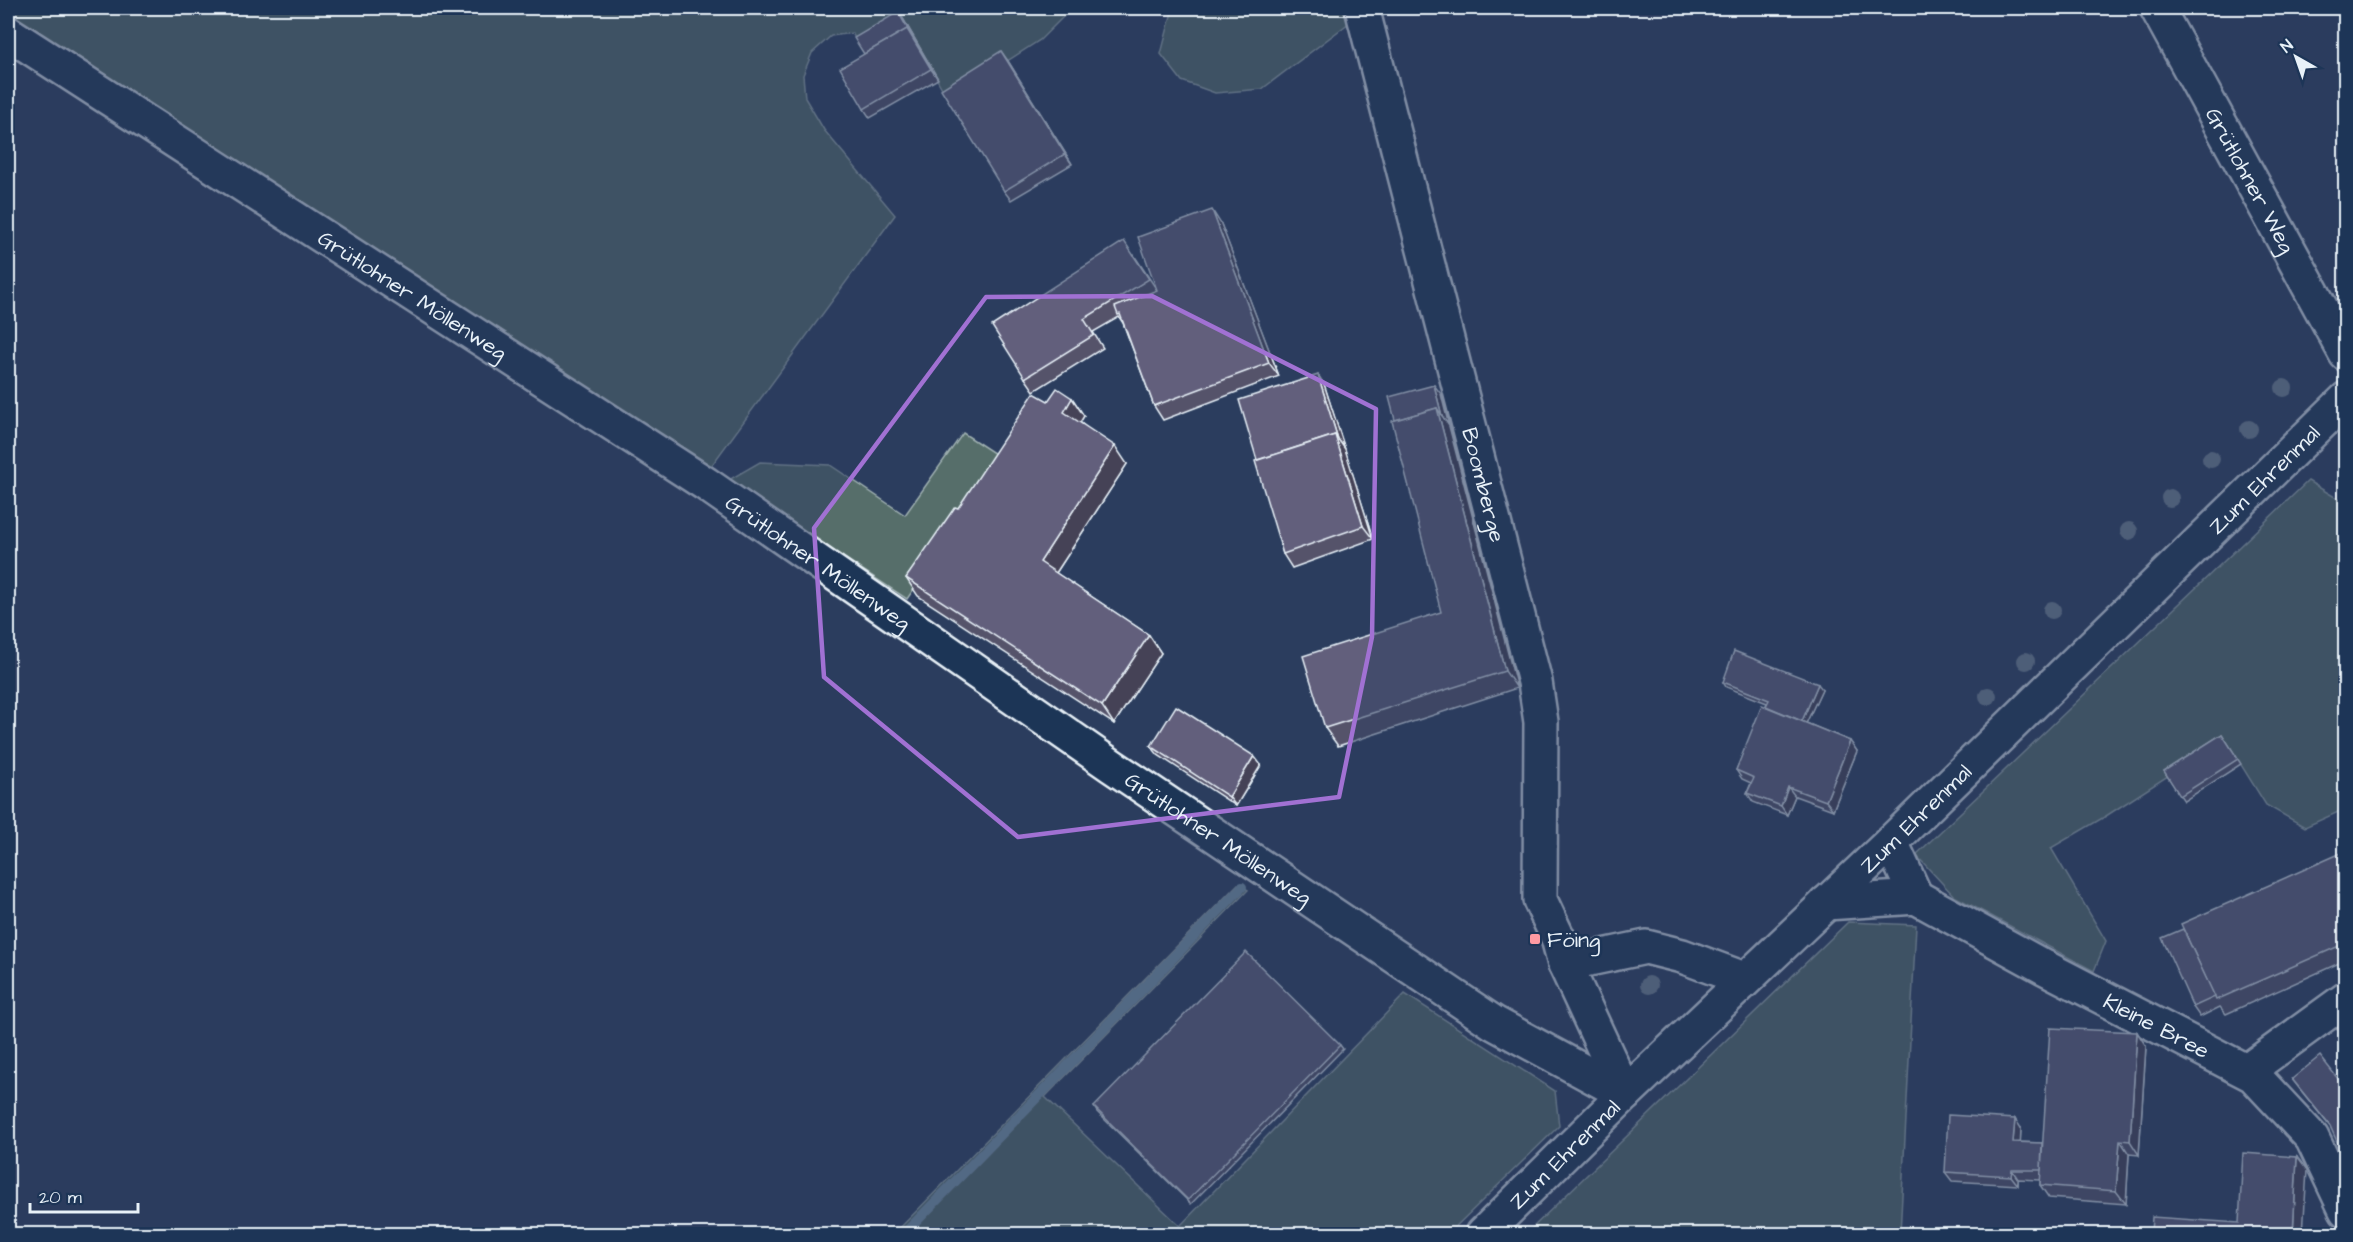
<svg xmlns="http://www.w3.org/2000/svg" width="2353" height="1242" viewBox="0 0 2353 1242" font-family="'Architects Daughter',sans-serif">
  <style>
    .green { fill: #566e6a; stroke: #9fb0b1; stroke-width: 1.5 }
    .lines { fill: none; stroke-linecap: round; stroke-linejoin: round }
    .stream { stroke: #829fb2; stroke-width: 10 }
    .minor-casing { stroke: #e8f1f8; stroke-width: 38 }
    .minor { stroke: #1d3557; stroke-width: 33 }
    .tree { fill: #778797 }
    .wall { fill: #54526b; stroke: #e8f1f8; stroke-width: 1.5 }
    .shaded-wall { fill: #454257; stroke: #e8f1f8; stroke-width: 1.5 }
    .building { fill: #625f7c; stroke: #e8f1f8; stroke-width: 1.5 }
    .marked { fill: none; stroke: #a171d3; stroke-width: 4.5; stroke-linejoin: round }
    .poi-dot { fill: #ff9aa2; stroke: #1d3557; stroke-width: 2 }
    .labels { text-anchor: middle; stroke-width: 5; stroke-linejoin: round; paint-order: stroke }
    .street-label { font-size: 22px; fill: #e8f1f8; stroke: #1d3557 }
    .poi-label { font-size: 22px; fill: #e8f1f8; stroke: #1d3557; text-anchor: start }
  </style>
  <rect width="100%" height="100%" fill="#2b3d5e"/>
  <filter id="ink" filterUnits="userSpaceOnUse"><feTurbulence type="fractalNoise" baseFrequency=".0167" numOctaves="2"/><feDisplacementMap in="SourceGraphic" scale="12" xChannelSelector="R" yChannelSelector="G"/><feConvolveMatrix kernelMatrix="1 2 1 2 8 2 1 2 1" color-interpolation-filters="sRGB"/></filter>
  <g filter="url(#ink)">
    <g class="green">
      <polygon points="8,8 1072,8 1040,40 948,99 902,17 858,43 852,33 831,36 812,53 803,75 805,98 824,130 895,215 709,469 8,14"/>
      <polygon points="1173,8 1345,8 1349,23 1262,89 1215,93 1182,81 1161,54"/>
      <polygon points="963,433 1003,459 907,599 727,481 760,462 830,465 905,515"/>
      <polygon points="2308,481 2345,503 2345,809 2305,827 2266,805 2225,739 2106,816 2051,848 2106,941 2094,971 1954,896 1916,855"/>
      <polygon points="1238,884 1248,890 1045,1097 1180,1226 1405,994 1555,1091 1559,1126 1448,1234 894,1234"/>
      <polygon points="1848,922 1916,925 1900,1234 1526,1234"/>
    </g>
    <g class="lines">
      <polyline class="stream" points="904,1234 1242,887"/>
      <g class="minor-casing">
        <g id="minor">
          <path id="s1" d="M1362 8 1535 682 1541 722 1540 900 1558 938 1565 964 1625 1094"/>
          <path id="s2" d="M2157 8 2346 354"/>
          <path id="s3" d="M8 33 706 484 1112 766 1494 1023 1625 1094"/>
          <polyline points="1891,842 1916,897"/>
          <path id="s4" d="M1826 903 1916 897 2044 967 2253 1075 2312 1138 2346 1210"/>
          <polyline points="1565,964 1646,947 1682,956 1744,979"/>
          <polyline points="2247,1071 2346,999"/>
          <path id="s5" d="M1483 1234 1625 1094 1891 842 2346 399"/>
        </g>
      </g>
      <use href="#minor" class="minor"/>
    </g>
    <g class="tree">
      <circle cx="2284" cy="388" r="9"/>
      <circle cx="2249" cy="429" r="9"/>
      <circle cx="2211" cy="459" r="9"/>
      <circle cx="2170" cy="498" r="9"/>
      <circle cx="2129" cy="531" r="9"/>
      <circle cx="2052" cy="610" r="9"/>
      <circle cx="2026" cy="661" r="9"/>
      <circle cx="1988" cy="696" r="9"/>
      <circle cx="1649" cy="985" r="9"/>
    </g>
    <g class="wall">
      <polygon points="902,17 938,79 870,118 864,109 864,54"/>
      <polygon points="1008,61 1072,164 1011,200 1004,191"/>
      <polygon points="1221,224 1279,376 1163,420 1154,406 1123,323 1119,317 1093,332 1103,348 1034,391 1025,378 1134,255 1157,290"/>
      <polygon points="1318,375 1324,384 1373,539 1292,568 1283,554 1257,460"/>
      <polygon points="1441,394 1517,688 1338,746 1325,728 1441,612"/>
      <polygon points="1072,398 1084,416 1080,422 1127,464 1056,573 1149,635 1161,653 1114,724 918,596 906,578 958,508 1048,401"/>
      <polygon points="1723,682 1822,689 1806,723 1850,741 1857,751 1833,810 1795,796 1787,815 1753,802 1747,793 1751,783 1742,779 1736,770 1767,703 1726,687"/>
      <polygon points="2222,734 2241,764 2184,801 2164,771"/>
      <polygon points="1151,746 1261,765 1236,806 1158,755"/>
      <polygon points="2346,851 2346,960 2226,1014 2220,1007 2200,1017 2193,1007"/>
      <polygon points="2137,1032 2146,1046 2139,1155 2129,1154 2126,1204 2049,1198 2040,1185 2040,1180 2018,1179 2018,1185 1952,1181 1945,1172 2021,1128 2020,1142 2042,1143"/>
      <polygon points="1340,1045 1343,1049 1191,1204 1097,1112 1094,1107"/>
      <polygon points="2292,1079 2346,1089 2332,1129 2299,1088"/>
    </g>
    <g class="shaded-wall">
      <polygon points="898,12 902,17 938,79 931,69"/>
      <polygon points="1001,51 1008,61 1072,164 1065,154"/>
      <polygon points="1212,210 1221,224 1279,376 1269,363"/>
      <polygon points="1318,375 1324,384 1345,449 1338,439"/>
      <polygon points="1434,385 1441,394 1449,426 1442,416"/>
      <polygon points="1072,398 1084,416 1076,429 1064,412"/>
      <polygon points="1437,408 1449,426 1517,688 1505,671"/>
      <polygon points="1335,435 1345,449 1373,539 1363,526"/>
      <polygon points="1115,446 1127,464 1052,579 1040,562"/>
      <polygon points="1149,635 1161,653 1114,724 1102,706"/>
      <polygon points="1818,684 1822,689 1804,728 1801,723"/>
      <polygon points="1850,741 1857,751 1833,810 1826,801"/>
      <polygon points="1254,756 1261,765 1236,806 1229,797"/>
      <polygon points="1788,787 1795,796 1787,815 1781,806"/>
      <polygon points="2137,1032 2146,1046 2139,1155 2130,1141"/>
      <polygon points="2015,1119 2021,1128 2020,1151 2013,1142"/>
      <polygon points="2120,1140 2129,1154 2126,1204 2116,1191"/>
      <polygon points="2297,1157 2307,1170 2303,1234 2293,1234"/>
      <polygon points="2012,1170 2018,1179 2018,1185 2011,1176"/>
    </g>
    <g class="building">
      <polygon points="898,12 910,33 907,29 864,54 854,38"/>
      <polygon points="907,29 931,69 864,109 840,68"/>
      <polygon points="1001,51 1065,154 1004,191 941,89"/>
      <polygon points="1212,210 1269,363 1154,406 1120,314 1118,315 1115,307 1157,290 1138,237"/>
      <polygon points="1124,241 1149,279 1084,319 1094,335 1025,378 992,326"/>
      <polygon points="1318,375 1338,439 1335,435 1257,460 1239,400"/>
      <polygon points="1434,385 1442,416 1437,408 1395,420 1389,397"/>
      <polygon points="1057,388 1072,398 1064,412 1115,446 1040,562 1149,635 1102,706 906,578 955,507 958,508 1034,393 1048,401"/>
      <polygon points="1437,408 1505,671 1325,728 1303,656 1441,612 1392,421"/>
      <polygon points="1335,435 1363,526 1283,554 1255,461"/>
      <polygon points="1734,651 1818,684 1802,721 1766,706 1769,700 1723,682"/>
      <polygon points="1762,705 1850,741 1826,801 1788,787 1781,806 1747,793 1754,778 1736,770"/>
      <polygon points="1176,706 1254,756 1229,797 1151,746"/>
      <polygon points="2222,734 2238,759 2180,796 2164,771"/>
      <polygon points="2346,851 2346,943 2216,1000 2181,924"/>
      <polygon points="2183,929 2215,997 2193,1007 2162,938"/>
      <polygon points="1246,952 1340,1045 1188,1200 1094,1107"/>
      <polygon points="2050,1028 2137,1032 2130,1141 2120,1140 2116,1191 2040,1185"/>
      <polygon points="2320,1056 2346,1089 2346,1162 2330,1126 2292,1079"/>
      <polygon points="1948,1115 2015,1119 2013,1142 2042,1143 2041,1170 2012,1170 2011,1176 1945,1172"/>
      <polygon points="2243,1153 2297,1157 2293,1234 2151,1234 2152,1217 2239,1223"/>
    </g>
  </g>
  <path d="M0 0H2353V1242H0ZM1152 296 1376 409 1372 637 1339 797 1018 837 824 677 814 528 986 297Z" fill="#2b3d5e" fill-opacity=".55" fill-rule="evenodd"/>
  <path class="marked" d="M1152 296 1376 409 1372 637 1339 797 1018 837 824 677 814 528 986 297Z"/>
  <rect class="poi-dot" x="1529" y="933" width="12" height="12" rx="3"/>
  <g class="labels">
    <g class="street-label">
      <text dy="8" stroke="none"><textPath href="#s2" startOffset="196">Grütlohner Weg</textPath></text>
      <text dy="8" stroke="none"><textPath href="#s3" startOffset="482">Grütlohner Möllenweg</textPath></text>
      <text dy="8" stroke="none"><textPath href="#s5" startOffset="1086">Zum Ehrenmal</textPath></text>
      <text dy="8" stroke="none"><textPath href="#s1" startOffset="492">Boomberge</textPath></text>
      <text dy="8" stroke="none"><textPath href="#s3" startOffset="968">Grütlohner Möllenweg</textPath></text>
      <text dy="8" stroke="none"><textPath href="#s5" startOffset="600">Zum Ehrenmal</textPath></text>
      <text dy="8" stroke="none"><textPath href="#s3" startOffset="1454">Grütlohner Möllenweg</textPath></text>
      <text dy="8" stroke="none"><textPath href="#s4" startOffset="363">Kleine Bree</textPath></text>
      <text dy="8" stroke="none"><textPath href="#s5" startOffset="114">Zum Ehrenmal</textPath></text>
    </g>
    <g class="poi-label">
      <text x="1547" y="947">Föing</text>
    </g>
  </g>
  <rect width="2353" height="1242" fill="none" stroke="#1d3557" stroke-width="30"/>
  <rect x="15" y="15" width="2323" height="1212" fill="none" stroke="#e8f1f8" stroke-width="2" filter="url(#ink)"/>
  <g transform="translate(2296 57) rotate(320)" stroke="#1d3557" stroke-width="4.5" paint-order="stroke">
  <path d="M0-4.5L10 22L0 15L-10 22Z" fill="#e8f1f8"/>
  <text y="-9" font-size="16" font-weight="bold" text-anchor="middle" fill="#e8f1f8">N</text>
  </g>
  <path d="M30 1203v9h108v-9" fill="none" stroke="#e8f1f8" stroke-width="3"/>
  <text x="39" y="1203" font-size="18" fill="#e8f1f8" stroke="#1d3557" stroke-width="4.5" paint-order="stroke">20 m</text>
</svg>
